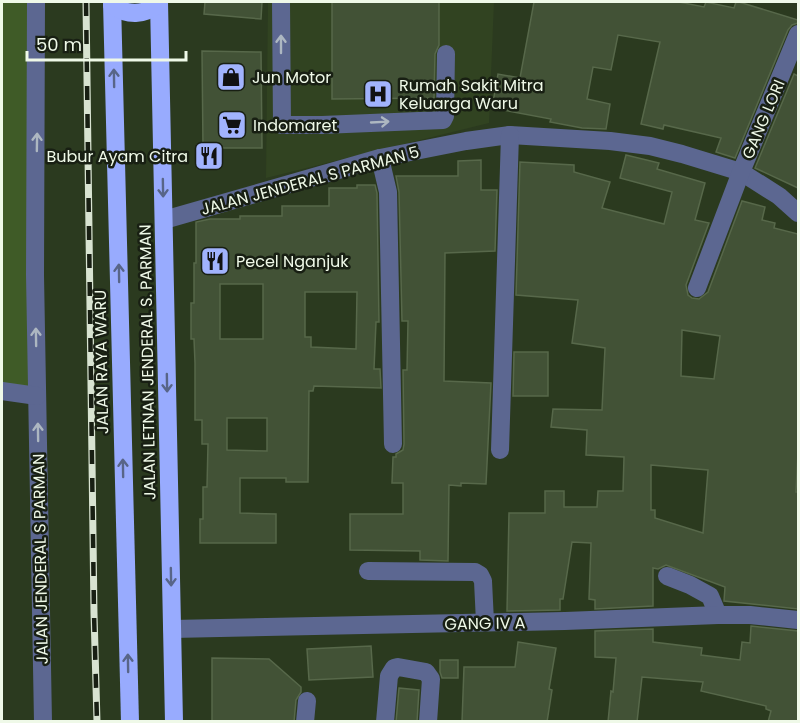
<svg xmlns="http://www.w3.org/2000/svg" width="800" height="723" viewBox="0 0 800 723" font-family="Poppins,sans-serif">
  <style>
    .built { fill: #314321 }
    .green { fill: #3f5b27 }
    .building { fill: #425236; stroke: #57684a; stroke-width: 1.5; fill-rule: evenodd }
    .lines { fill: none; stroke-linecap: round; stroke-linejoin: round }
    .minor { stroke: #5c6791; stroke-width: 18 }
    .highway { stroke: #98abfe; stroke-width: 18 }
    .rail-casing { stroke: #d8e3d1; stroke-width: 7 }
    .rail { stroke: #181f13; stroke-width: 4.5; stroke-dasharray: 14; stroke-linecap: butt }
    .oneway { stroke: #adb7c1 }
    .oneway2 { stroke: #586588 }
    .labels { text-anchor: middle; stroke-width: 5; stroke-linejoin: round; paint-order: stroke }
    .poi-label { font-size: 16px; fill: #eff9e8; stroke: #181f13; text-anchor: start }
    .street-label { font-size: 16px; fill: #eff9e8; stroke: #181f13 }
  </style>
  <rect width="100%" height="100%" fill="#2b3a1f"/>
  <polygon class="built" points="268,2 494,2 489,123 266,178"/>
  <polygon class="green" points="2,2 27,2 36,395 2,390"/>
  <g class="building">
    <polygon points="205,2 262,2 261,19 204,14"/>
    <polygon points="332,2 439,2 439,45 435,54 434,98 332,99"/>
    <polygon points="534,2 679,2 704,7 706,2 734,8 736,2 739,2 798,20 798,23 792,25 788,30 735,158 716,152 721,138 664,125 663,129 641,124 660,42 618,35 611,70 593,67 587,99 610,104 606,129 582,128 550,122 551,119 492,108 498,74 520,78"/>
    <polygon points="202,51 261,52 262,148 203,148"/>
    <polygon points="794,74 798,76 798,188 755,168"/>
    <path d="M626 155 659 163 657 169 705 183 695 220 709 223 686 285 688 295 692 298 699 299 708 292 742 201 765 207 762 220 775 223 774 228 798 234V452L796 492H798V609L724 601 725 587 666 565 658 569 653 568V606L595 609V600L589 599 591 543 572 542 563 599H560V610L507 611 509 513H545V491H564V507H597L598 491H623L624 457 586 455 587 430 551 427 553 409 602 410 605 348 572 343 578 300 516 295 520 162 574 165V172L610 182 602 208 664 224 672 192 620 178ZM682 330 720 336 714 379 681 376ZM651 465 708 470 703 533 655 518V510H651Z"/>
    <polygon points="481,160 481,190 497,190 495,251 445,253 444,381 491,383 486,484 461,483 461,486 449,485 448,561 420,560 420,551 350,550 350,514 403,514 403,483 392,483 393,457 396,457 396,454 403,450 404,444 403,370 407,370 408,321 402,321 399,192 396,176 458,176 458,161"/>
    <path d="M357 185H375L377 193 379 322H376L374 369H380L381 388 314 386 313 391H309L308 482H286V478H240V513L276 514V543H200V519H203V487H207L208 444H202V420H195V363L194 339H191V303H194V263H196V222L210 219H240V216H282V206H329V188H357ZM220 284H263V339H220ZM305 292H357L356 349 311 347V337H305ZM227 418H267V451L227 450Z"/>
    <polygon points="514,352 548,352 548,396 513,396"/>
    <polygon points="751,626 798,631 798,722 768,722 771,711 766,709 766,706 701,691 703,682 642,677 637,722 608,722 611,691 613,692 616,658 595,657 595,631 653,629 653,642 702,648 701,655 740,660 742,642 750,643"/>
    <polygon points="518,642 556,648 549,689 552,690 547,722 462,722 464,667 515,667"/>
    <polygon points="371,646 373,677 309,680 307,649"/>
    <polygon points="212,658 269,659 301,687 301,692 296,700 294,722 212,722"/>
    <polygon points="440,660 458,660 458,678 442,678 440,672"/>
    <polygon points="399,688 419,690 417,722 396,722"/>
  </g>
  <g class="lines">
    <g class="minor">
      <polyline points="36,2 35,275 43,722"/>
      <polyline points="281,2 282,125 322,125 443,120 445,116 446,54"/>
      <polyline points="380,158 388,192 393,444"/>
      <polyline points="164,220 380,158 466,141 510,135 610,141 650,146 682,154 741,172 779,196 798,213"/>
      <polyline points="697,288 741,172 798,34"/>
      <polyline points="2,391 37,396"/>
      <polyline points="500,450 510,135"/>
      <polyline points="368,571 475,572 480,575 483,581 485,622"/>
      <polyline points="667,576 690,585 710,596 718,615"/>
      <polyline points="172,629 565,621 718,615 750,615 798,620"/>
      <polyline points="305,722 307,701"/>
      <polyline points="385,722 389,676 394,668 398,667 426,672 431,679 428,722"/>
    </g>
    <g class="highway">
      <polyline points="112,2 130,722"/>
      <polyline points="159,2 174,722"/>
      <path d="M112 5C128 16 144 16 159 3"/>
    </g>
    <g class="rail-casing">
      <polyline id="rail" points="86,2 94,613 97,722"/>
    </g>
    <use href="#rail" class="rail"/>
  </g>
  <defs><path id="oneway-shaft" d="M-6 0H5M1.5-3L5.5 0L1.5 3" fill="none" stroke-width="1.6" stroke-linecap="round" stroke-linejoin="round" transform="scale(1.5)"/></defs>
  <g class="oneway">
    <use href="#oneway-shaft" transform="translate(281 44) rotate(-90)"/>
    <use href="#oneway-shaft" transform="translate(380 122) rotate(-3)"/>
    <use href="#oneway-shaft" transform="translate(37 142) rotate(-89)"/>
    <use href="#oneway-shaft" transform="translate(36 337) rotate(-91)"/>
    <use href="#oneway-shaft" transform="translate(38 432) rotate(-91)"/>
  </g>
  <g class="oneway2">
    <use href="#oneway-shaft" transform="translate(114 78) rotate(-91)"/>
    <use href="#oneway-shaft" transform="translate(163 188) rotate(89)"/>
    <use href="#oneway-shaft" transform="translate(119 273) rotate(-91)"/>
    <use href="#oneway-shaft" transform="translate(167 383) rotate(89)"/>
    <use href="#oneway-shaft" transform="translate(123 468) rotate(-91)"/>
    <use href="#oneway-shaft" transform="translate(171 577) rotate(89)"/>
    <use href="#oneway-shaft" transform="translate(128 663) rotate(-91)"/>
  </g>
  <defs>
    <g id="shop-square" transform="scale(1.5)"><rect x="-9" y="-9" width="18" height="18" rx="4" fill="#a1b3fd" stroke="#181f13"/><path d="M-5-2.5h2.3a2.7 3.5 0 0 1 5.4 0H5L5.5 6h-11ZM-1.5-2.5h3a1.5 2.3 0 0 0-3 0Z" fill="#111"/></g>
    <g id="hospital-square" transform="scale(1.5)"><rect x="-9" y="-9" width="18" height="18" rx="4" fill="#a1b3fd" stroke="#181f13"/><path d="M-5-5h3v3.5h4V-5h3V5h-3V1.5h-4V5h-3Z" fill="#111"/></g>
    <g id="supermarket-square" transform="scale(1.5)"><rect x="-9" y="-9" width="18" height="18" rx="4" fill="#a1b3fd" stroke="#181f13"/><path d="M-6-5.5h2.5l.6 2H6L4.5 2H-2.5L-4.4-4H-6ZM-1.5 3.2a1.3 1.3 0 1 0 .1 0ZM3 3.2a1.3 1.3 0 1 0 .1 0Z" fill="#111"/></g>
    <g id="restaurant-square" transform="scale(1.5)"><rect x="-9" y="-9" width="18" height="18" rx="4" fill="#a1b3fd" stroke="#181f13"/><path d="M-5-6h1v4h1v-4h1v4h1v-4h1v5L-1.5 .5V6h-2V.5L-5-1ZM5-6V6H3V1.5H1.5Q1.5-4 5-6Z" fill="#111"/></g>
  </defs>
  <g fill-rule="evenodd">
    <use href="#shop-square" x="231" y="77"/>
    <use href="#hospital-square" x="378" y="94"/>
    <use href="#supermarket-square" x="232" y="125"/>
    <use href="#restaurant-square" x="209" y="156"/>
    <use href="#restaurant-square" x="215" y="261"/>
  </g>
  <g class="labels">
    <g class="poi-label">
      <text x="252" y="83">Jun Motor</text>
      <text x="399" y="91">Rumah Sakit Mitra<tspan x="399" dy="18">Keluarga Waru</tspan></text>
      <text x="253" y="131">Indomaret</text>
      <text x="188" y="162" text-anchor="end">Bubur Ayam Citra</text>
      <text x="236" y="267">Pecel Nganjuk</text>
    </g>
    <g class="street-label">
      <text transform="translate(763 119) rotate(-67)" y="6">GANG LORI</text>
      <text transform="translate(310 180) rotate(-15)" y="6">JALAN JENDERAL S PARMAN 5</text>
      <text transform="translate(101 362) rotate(-91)" y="6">JALAN RAYA WARU</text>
      <text transform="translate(147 362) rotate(-91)" y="6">JALAN LETNAN JENDERAL S. PARMAN</text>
      <text transform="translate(40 559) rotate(-91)" y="6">JALAN JENDERAL S PARMAN</text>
      <text transform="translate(485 623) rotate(-1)" y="6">GANG IV A</text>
    </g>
  </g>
  <rect width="800" height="723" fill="none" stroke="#eff9e8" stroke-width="6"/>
  <path d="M27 51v9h159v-9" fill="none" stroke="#eff9e8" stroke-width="3"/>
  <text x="36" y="51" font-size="18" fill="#eff9e8" stroke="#181f13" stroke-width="4.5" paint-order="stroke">50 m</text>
</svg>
